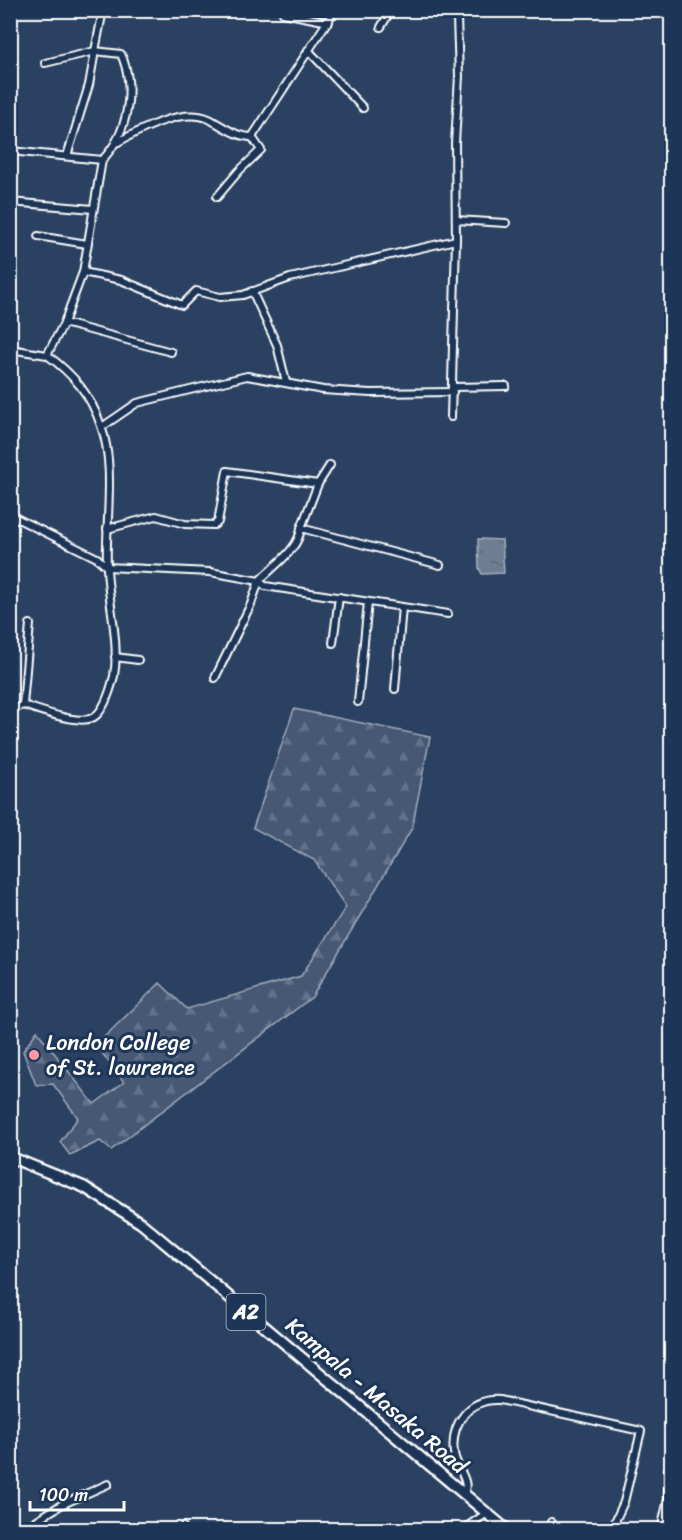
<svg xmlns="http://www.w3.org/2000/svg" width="682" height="1540" viewBox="0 0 682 1540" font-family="Sriracha,sans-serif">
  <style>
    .forest { fill: url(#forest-firs); stroke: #a2acba; stroke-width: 1.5 }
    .water { fill: url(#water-ripples); stroke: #a7b1be; stroke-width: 1.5 }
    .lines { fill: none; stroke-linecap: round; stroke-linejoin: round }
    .minor-casing { stroke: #fff; stroke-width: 10 }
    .primary-casing { stroke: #fff; stroke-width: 14 }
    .minor { stroke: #1d3557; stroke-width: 6 }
    .primary { stroke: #1d3557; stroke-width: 9 }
    .poi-dot { fill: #ff9aa2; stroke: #1d3557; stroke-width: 2 }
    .labels { text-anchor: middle; stroke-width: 6; stroke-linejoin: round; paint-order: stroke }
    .shield { fill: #1d3557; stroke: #bbc2cd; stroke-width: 1.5 }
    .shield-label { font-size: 21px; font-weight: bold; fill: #fff }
    .poi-label { font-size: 22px; fill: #fff; stroke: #1d3557; text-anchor: start }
    .street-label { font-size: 22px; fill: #fff; stroke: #1d3557 }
  </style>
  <defs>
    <pattern id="forest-firs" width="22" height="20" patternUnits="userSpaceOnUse" patternTransform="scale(1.5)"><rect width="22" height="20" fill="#465975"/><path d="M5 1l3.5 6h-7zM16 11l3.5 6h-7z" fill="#62728a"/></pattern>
    <pattern id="water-ripples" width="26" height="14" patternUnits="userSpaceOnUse" patternTransform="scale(1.5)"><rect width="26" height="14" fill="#6d7d92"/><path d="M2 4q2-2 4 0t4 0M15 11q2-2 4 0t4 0" fill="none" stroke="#5e6772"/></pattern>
  </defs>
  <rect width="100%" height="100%" fill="#2a4161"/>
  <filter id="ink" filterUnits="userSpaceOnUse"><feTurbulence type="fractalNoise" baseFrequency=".0167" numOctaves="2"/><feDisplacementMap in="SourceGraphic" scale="12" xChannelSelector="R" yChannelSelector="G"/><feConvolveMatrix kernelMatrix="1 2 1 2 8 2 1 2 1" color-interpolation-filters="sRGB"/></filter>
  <g filter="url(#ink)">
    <polygon class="forest" points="294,709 430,737 412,828 312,997 111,1150 100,1141 70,1155 60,1142 78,1118 53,1084 36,1085 23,1051 37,1031 94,1104 124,1082 96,1045 160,983 187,1009 301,976 346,907 314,860 253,828"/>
    <polygon class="water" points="478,539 502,540 504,573 482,574 479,568"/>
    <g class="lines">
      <g class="minor-casing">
        <g id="minor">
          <polyline points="283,13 329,22"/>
          <polyline points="381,27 391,10"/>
          <polyline points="308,50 363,108"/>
          <polyline points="45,63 95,51 89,85 67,156"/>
          <polyline points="252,137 335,10"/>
          <path d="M118 142C142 129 183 107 209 119 223 126 236 137 252 137"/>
          <path d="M10 151 102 160 83 272 64 323 47 355C73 374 91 395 101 426 116 466 105 524 107 567 108 602 120 641 114 676 111 688 105 710 94 717 80 726 39 710 23 705L10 711"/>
          <path d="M102 160C128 134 136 88 121 54L95 51 103 10"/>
          <polyline points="217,197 239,171 261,150 252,137"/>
          <polyline points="10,202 93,209"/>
          <polyline points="456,220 506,223"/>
          <polyline points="38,236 87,244"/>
          <polyline points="83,272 121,280 182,305 196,291 220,297 243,295 290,278 456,240"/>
          <polyline points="252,291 277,345 286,382"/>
          <polyline points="64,323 171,352"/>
          <polyline points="10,349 47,355"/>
          <polyline points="453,387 506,386"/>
          <polyline points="451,417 456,240 455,143 459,76 457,18 453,10"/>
          <polyline points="102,427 137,403 247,376 323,390 370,393 453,392"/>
          <path d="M10 515 97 558 107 567 210 572 259 581C273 566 299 550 301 528L440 565"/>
          <polyline points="301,528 318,484 330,465"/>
          <polyline points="107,529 156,516 185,524 214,525 218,522 227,471 318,484"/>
          <polyline points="333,643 339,597"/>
          <polyline points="115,657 138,660"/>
          <polyline points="215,678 251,604 259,581 265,586 448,614"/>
          <polyline points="395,689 402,607"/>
          <polyline points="358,702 368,602"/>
          <polyline points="23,705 30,624"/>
          <path d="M464 1493C471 1481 455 1466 454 1453 450 1423 470 1398 500 1400L641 1431 624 1502 611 1530"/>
          <polyline points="21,1530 61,1505 108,1484"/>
          <polyline points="180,1530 183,1527"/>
          <polyline points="462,1530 487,1513"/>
          <polyline points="548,1530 551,1522"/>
          <polyline points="661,1530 668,1499 668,1470"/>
        </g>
      </g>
      <g class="primary-casing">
        <polyline id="primary" points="10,1157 84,1187 141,1223 507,1530"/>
      </g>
      <use href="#minor" class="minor"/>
      <use href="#primary" class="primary"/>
    </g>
  </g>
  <circle class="poi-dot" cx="34" cy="1055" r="6"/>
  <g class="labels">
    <rect class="shield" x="226.5" y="1294" width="39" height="36" rx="4.5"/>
    <g class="shield-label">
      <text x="246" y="1319">A2</text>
    </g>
    <g class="poi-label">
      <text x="46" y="1050">London College<tspan x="46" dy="25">of St. lawrence</tspan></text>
    </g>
    <g class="street-label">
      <text transform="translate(377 1395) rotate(40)" y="8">Kampala - Masaka Road</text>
    </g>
  </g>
  <rect width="682" height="1540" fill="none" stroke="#1d3557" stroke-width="36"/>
  <rect x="18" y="18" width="646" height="1504" fill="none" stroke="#fff" stroke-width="2" filter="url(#ink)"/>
  <path d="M30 1501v9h94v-9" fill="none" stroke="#ffffff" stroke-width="3"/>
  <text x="39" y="1501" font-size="18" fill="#ffffff" stroke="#1d3557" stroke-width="4.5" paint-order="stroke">100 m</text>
</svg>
